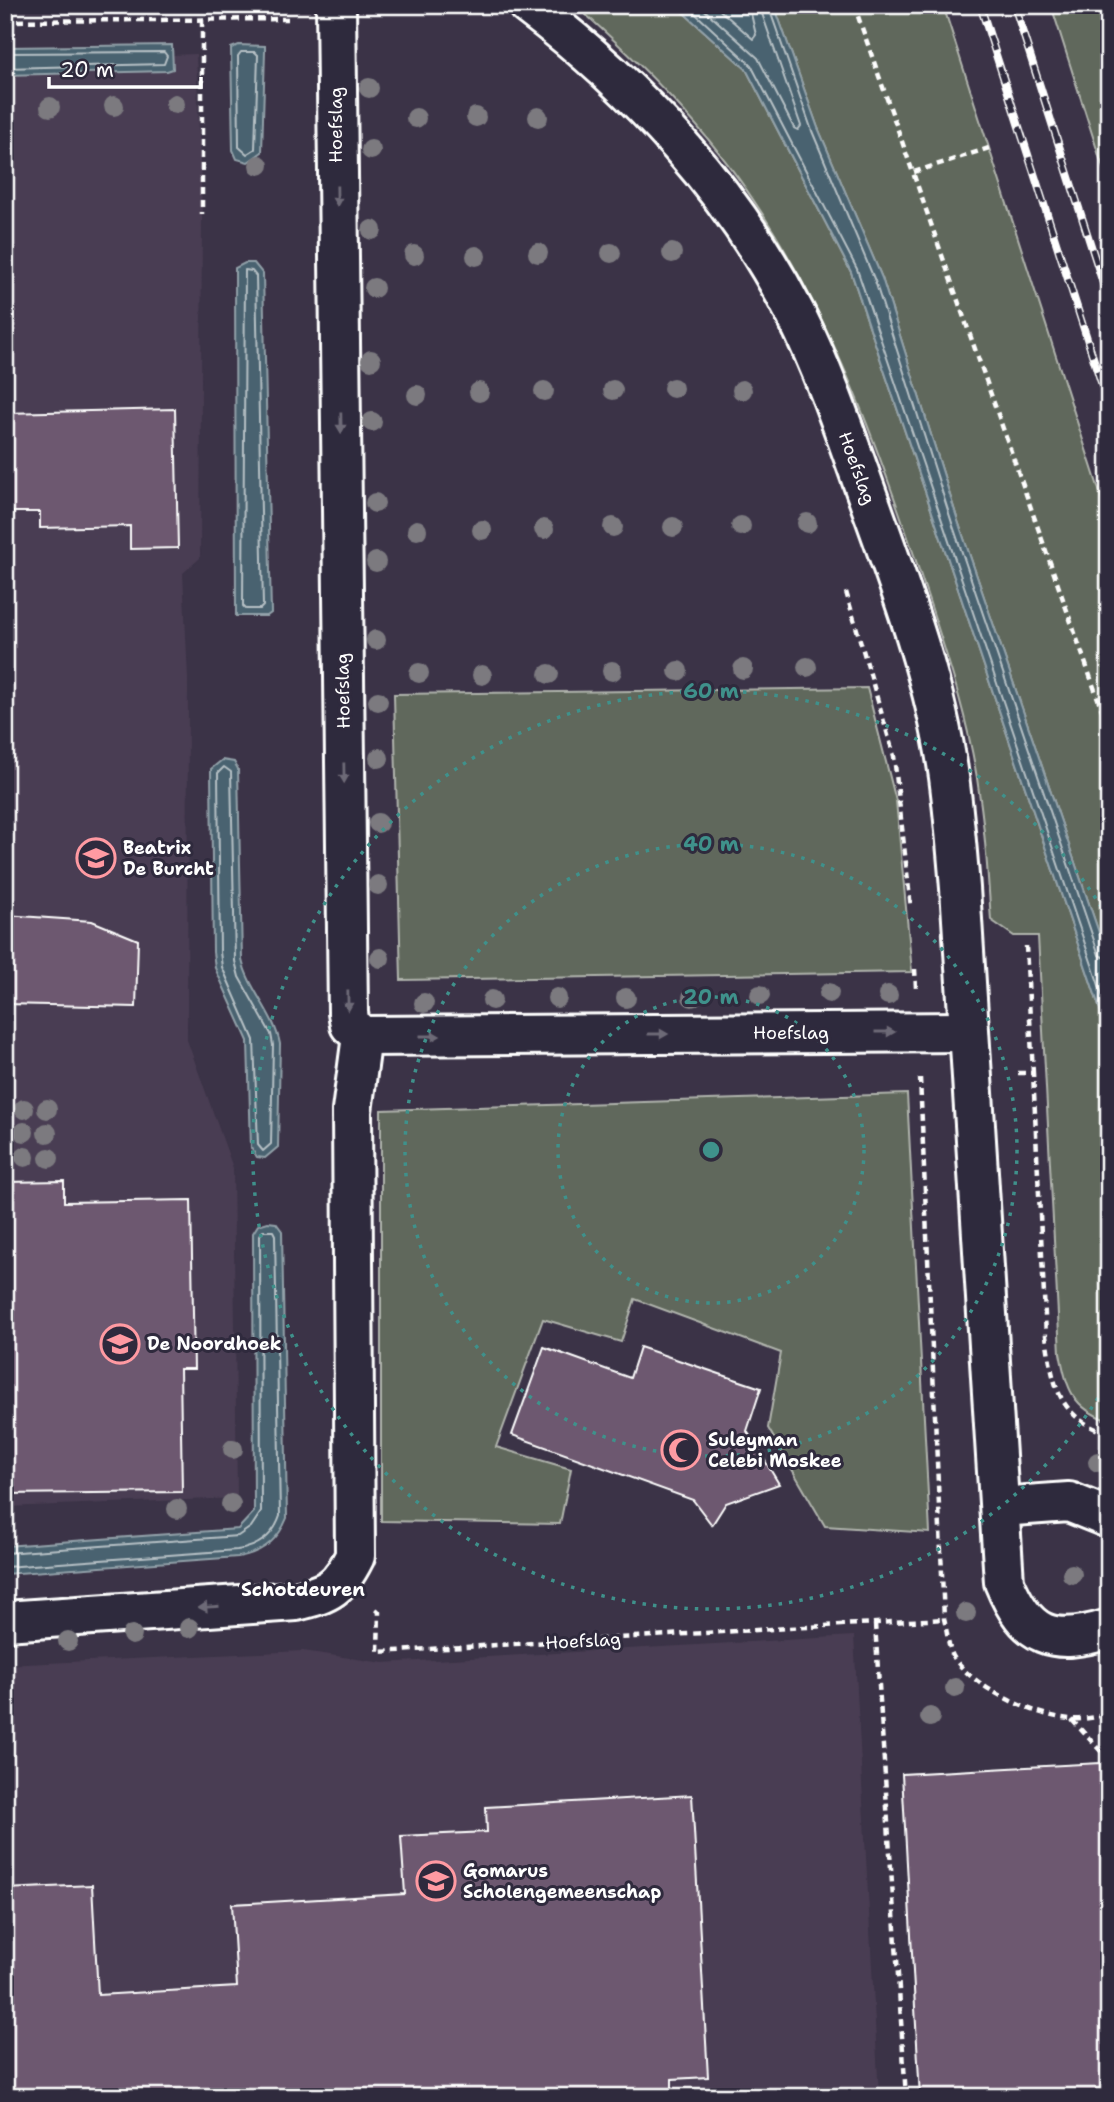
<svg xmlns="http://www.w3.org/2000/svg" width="1114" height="2102" viewBox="0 0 1114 2102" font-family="'Shantell Sans',sans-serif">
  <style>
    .built { fill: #4a3e53 }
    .green { fill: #60685b; stroke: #b0b4ad; stroke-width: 2 }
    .water { fill: #49626f; stroke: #92a1a9; stroke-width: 2 }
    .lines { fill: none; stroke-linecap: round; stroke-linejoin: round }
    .shore { stroke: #b6c0c5; stroke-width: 2 }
    .building { fill: #6d596f; stroke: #fff; stroke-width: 2 }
    .street-casing { stroke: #fff; stroke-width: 44 }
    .path { stroke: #fff; stroke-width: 4.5; stroke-dasharray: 7 5; stroke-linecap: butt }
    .street { stroke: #2f2a3d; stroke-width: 38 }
    .rail-casing { stroke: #fff; stroke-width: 8 }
    .rail { stroke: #2f2a3d; stroke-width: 5; stroke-dasharray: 16; stroke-linecap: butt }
    .tree { fill: #7b7a7f }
    .oneway { fill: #6d6a77 }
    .ring { fill: none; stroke: #3f918b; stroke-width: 3.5; stroke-dasharray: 3.5 7 }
    .labels { text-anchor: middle; stroke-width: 6; stroke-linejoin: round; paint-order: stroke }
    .street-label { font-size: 18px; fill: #fff; stroke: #2f2a3d }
    .poi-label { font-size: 18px; font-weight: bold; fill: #fff; stroke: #2f2a3d; text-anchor: start }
    .neighbourhood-label { font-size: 19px; font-weight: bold; fill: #fff; stroke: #2f2a3d }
    .centre { fill: #3f918b; stroke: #2f2a3d; stroke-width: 3.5 }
    .ring-label { font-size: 21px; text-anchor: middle; font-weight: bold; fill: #3f918b; stroke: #2f2a3d; stroke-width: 6; stroke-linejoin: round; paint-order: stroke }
  </style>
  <rect width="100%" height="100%" fill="#3b3347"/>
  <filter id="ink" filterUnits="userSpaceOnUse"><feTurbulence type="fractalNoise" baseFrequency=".0143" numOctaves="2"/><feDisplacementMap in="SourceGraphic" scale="14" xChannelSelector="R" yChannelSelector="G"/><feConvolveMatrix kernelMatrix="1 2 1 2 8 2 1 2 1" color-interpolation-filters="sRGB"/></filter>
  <g filter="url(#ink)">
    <g class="built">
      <polygon points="196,54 202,214 200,558 183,573 188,679 187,1040 233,1168 237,1498 5,1507 5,62"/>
      <polygon points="854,1636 879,2097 5,2097 5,1665 303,1651 383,1663"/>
    </g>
    <g class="green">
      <path d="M575 5H675L746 69 851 272 1109 1036V1421C1072 1408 1067 1389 1060 1353L1038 936H1014L991 920C988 879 986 839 980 799 970 718 942 641 917 564 875 439 830 315 756 204 707 129 642 64 575 5Z"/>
      <polygon points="774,5 943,5 1109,521 1109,962 958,521 882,278 818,128"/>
      <polygon points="1051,5 1109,5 1109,187"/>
      <polygon points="867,688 896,801 912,972 401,980 394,694"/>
      <polygon points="907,1094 930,1533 825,1526 768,1428 781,1353 635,1299 621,1342 543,1319 496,1447 571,1469 560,1524 381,1521 381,1110"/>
    </g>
    <g class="water">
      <polygon points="675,5 774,5 818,128 882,278 958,521 1109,962 1109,1036 851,272 746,69"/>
      <polygon points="172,45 173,69 167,71 5,75 5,47"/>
      <polygon points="239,45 265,46 265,51 262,152 248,162 237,159 233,150 231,48"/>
      <polygon points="245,263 254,263 263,274 271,613 267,616 236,616 235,268"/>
      <path d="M222 760 234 762 238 769 242 960C249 990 274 1013 280 1044L278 1147 265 1158 257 1157 251 1148 248 1041 215 968 213 952 211 769Z"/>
      <path d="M268 1222 276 1223 282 1231 287 1518C278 1541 262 1553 238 1557L5 1574V1546L238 1529 254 1512 253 1233 258 1225Z"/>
    </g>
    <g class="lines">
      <g class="shore">
        <polyline points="686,5 751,65 857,269 1109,1015"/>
        <polyline points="699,5 758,58 794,128 798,130 801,126 759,5"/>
        <polyline points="714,5 753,39 756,35 749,5"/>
        <polyline points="768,5 812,131 875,281 952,523 1099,955 1109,960"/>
        <polygon points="241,52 255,52 258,55 255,149 247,154 239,147 238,56"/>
        <polyline points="5,53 164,52 167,56 164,64 5,68"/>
        <polygon points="245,270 252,271 256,276 263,606 260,609 246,609 243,606"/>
        <polygon points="224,767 231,772 235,961 239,977 271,1034 273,1045 271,1144 263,1151 258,1145 254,1040 222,967 220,952 218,773"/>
        <path d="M5 1553 238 1536 251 1527 261 1512 260 1235 263 1231H273L275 1235 280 1516C273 1537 258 1547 237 1550L5 1567"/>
      </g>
    </g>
    <g class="building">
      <polygon points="175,409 178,548 130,549 130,526 40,528 40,512 5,512 5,413"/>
      <polygon points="5,915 92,921 138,940 136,1007 5,1004"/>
      <polygon points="64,1181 64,1202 191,1200 194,1369 180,1369 182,1492 5,1494 5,1182"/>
      <polygon points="544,1347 630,1378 640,1347 761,1388 747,1431 779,1484 726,1503 712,1525 693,1500 512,1435"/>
      <polygon points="1100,1763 1103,1805 1109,1805 1109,2097 920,2097 902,1774"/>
      <polygon points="692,1795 708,2077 672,2079 672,2091 566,2097 5,2097 5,1889 92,1885 98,1995 237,1987 232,1904 405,1894 401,1836 487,1832 486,1807"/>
    </g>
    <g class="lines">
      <g class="street-casing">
        <g id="street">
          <path d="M528 5C638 88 734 192 796 315 826 375 847 439 870 503 902 592 936 683 949 777 954 814 957 851 960 888L1004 1582C1027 1638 1052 1646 1109 1629"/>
          <polyline points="362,1036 968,1032"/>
          <polyline points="1000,1507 1069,1502 1109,1518"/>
          <path d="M5 1621 296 1601C330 1593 339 1588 355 1556L352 1111 362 1036 350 1025 348 1013 336 5"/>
        </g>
      </g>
      <g class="path">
        <polyline points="854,5 1109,730"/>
        <polyline points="202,20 202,214"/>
        <polyline points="5,21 291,19"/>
        <polyline points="914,172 989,148"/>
        <polyline points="846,592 894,756 911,908"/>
        <polyline points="1026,946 1033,1073"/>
        <polyline points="915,969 916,988"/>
        <path d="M1018 1073H1033L1046 1336C1053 1384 1057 1417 1109 1434"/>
        <path d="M920 1078 944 1619C947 1630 948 1647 953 1656 971 1687 1036 1717 1071 1719 1083 1720 1097 1717 1109 1714"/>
        <polyline points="376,1609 379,1612 378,1652 944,1619"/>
        <polyline points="875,1624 906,2097"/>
        <polyline points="1072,1720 1109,1760"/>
      </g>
      <use href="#street" class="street"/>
      <g class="rail-casing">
        <g id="rail">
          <polyline points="980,5 1109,407"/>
          <polyline points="1014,5 1109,302"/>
        </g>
      </g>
      <use href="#rail" class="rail"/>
    </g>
    <g class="tree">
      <circle cx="369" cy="88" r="10"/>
      <circle cx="175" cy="104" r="10"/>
      <circle cx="114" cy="106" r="10"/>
      <circle cx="50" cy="107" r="10"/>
      <circle cx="476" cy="117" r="10"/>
      <circle cx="538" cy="117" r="10"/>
      <circle cx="416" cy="118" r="10"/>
      <circle cx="371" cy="150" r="10"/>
      <circle cx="259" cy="165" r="10"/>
      <circle cx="372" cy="230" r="10"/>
      <circle cx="538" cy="253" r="10"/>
      <circle cx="611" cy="253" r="10"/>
      <circle cx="672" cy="253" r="10"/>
      <circle cx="414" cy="255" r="10"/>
      <circle cx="476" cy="256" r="10"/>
      <circle cx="374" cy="288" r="10"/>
      <circle cx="371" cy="360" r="10"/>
      <circle cx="673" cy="388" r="10"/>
      <circle cx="613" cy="390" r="10"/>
      <circle cx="742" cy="390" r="10"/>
      <circle cx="544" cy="391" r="10"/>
      <circle cx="479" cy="392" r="10"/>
      <circle cx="417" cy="395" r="10"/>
      <circle cx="372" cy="422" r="10"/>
      <circle cx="375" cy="503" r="10"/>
      <circle cx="807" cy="523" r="10"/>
      <circle cx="741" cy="526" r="10"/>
      <circle cx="613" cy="527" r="10"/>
      <circle cx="673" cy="527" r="10"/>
      <circle cx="544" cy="529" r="10"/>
      <circle cx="417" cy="530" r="10"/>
      <circle cx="482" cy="530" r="10"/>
      <circle cx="376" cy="562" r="10"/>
      <circle cx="376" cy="640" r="10"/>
      <circle cx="807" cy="667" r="10"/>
      <circle cx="743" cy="669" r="10"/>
      <circle cx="612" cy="671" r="10"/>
      <circle cx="678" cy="671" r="10"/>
      <circle cx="419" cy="673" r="10"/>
      <circle cx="549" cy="674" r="10"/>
      <circle cx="482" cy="675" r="10"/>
      <circle cx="378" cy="701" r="10"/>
      <circle cx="379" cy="758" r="10"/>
      <circle cx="378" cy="823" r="10"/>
      <circle cx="378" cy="885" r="10"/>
      <circle cx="380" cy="958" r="10"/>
      <circle cx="829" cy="993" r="10"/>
      <circle cx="760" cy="995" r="10"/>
      <circle cx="888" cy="995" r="10"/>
      <circle cx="692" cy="997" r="10"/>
      <circle cx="557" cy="998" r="10"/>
      <circle cx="626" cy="998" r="10"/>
      <circle cx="492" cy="1000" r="10"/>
      <circle cx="424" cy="1003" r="10"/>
      <circle cx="24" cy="1109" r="10"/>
      <circle cx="47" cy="1109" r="10"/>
      <circle cx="24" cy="1132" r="10"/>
      <circle cx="47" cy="1133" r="10"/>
      <circle cx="25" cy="1157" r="10"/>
      <circle cx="49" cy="1158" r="10"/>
      <circle cx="233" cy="1449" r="10"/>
      <circle cx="1098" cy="1462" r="10"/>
      <circle cx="231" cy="1504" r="10"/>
      <circle cx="177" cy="1509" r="10"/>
      <circle cx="1072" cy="1574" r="10"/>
      <circle cx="966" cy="1613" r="10"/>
      <circle cx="189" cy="1628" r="10"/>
      <circle cx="132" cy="1635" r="10"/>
      <circle cx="68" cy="1641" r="10"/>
      <circle cx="955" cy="1688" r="10"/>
      <circle cx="930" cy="1717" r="10"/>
    </g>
    <defs><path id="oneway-solid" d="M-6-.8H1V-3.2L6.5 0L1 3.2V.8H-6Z" transform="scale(1.75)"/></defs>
    <g class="oneway">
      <use href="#oneway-solid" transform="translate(337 196) rotate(89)"/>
      <use href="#oneway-solid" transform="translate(341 423) rotate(89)"/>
      <use href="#oneway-solid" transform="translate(344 773) rotate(89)"/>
      <use href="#oneway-solid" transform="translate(348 1001) rotate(89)"/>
      <use href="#oneway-solid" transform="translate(885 1032)"/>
      <use href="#oneway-solid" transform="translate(658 1034)"/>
      <use href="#oneway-solid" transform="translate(430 1036)"/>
      <use href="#oneway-solid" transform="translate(209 1607) rotate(176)"/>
    </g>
  </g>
  <g class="ring">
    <circle cx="711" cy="1150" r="153"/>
    <circle cx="711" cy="1150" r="306"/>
    <path d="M1109 1380A459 459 0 1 1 1109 920"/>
  </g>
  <defs>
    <g id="school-ring" transform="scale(2.0125)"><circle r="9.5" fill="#2f2a3d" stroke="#ff9aa2" stroke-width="1.5"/><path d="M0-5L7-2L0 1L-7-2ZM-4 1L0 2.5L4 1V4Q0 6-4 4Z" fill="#ff9aa2"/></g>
    <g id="mosque-ring" transform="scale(2.0125)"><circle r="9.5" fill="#2f2a3d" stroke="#ff9aa2" stroke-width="1.5"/><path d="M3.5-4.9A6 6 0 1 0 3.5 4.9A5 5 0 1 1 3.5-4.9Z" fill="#ff9aa2"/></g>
  </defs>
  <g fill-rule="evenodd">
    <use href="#school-ring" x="96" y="858"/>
    <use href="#school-ring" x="120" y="1344"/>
    <use href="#mosque-ring" x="681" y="1450"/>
    <use href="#school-ring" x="436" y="1881"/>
  </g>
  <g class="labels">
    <g class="street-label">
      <text transform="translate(336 125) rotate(-90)" y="6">Hoefslag</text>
      <text transform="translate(857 468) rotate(70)" y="6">Hoefslag</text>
      <text transform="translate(343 691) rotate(-91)" y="6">Hoefslag</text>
      <text x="791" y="1039">Hoefslag</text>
      <text transform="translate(583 1641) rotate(-3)" y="6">Hoefslag</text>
    </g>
    <g class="poi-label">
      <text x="123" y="854">Beatrix<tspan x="123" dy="21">De Burcht</tspan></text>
      <text x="147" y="1350">De Noordhoek</text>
      <text x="708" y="1446">Suleyman<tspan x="708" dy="21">Celebi Moskee</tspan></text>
      <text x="463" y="1877">Gomarus<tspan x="463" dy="21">Scholengemeenschap</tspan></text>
    </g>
    <g class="neighbourhood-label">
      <text x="303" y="1596">Schotdeuren</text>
    </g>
  </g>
  <circle cx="711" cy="1150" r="10" class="centre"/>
  <g class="ring-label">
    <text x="711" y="698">60 m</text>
    <text x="711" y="851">40 m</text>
    <text x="711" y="1004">20 m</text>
  </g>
  <rect width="1114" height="2102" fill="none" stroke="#2f2a3d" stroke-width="28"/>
  <rect x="14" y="14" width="1086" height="2074" fill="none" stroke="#fff" stroke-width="2.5" filter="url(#ink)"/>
  <path d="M49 77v10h152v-10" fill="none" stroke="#ffffff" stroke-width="3.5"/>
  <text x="60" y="77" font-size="21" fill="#ffffff" stroke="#2f2a3d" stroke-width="5" paint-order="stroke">20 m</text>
</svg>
